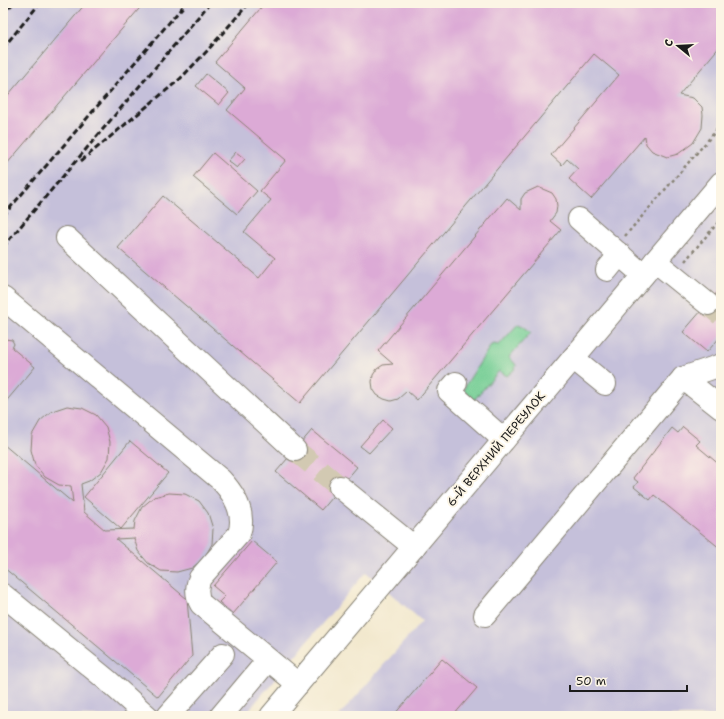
<svg xmlns="http://www.w3.org/2000/svg" width="724" height="719" viewBox="0 0 724 719" font-family="'Shantell Sans',sans-serif">
  <style>
    .industrial { fill: #c5c0da }
    .green { fill: #74ce95; stroke: #487558 }
    .building { fill: #dcaad6 }
    .lines { fill: none; stroke-linecap: round; stroke-linejoin: round }
    .minor-tunnel { stroke: #d2c9b2; stroke-width: 22; stroke-dasharray: 22 11; stroke-linecap: butt }
    .minor-casing { stroke: #878274; stroke-width: 24 }
    .path { stroke: #878274; stroke-width: 2.5; stroke-dasharray: 3 3; stroke-linecap: butt }
    .minor { stroke: #fff; stroke-width: 22 }
    .rail { stroke: #1c1c1c; stroke-width: 3; stroke-dasharray: 6 3; stroke-linecap: butt }
    .labels { text-anchor: middle; stroke-width: 4; stroke-linejoin: round; paint-order: stroke }
    .street-label { font-size: 12px; fill: #1c1c1c; stroke: #fcf5e5 }
  </style>
  <rect width="100%" height="100%" fill="#fcf5e5"/>
  <filter id="ink" filterUnits="userSpaceOnUse"><feTurbulence type="fractalNoise" baseFrequency=".025" numOctaves="2"/><feDisplacementMap in="SourceGraphic" scale="8" xChannelSelector="R" yChannelSelector="G"/><feConvolveMatrix kernelMatrix="1 2 1 2 8 2 1 2 1" color-interpolation-filters="sRGB"/></filter>
  <filter id="wash" filterUnits="userSpaceOnUse"><feTurbulence type="fractalNoise" baseFrequency=".012" numOctaves="4" result="noise"/><feDisplacementMap in="SourceGraphic" scale="16" xChannelSelector="R" yChannelSelector="G"/><feGaussianBlur stdDeviation="0.9" result="paint"/><feColorMatrix in="noise" values="0 0 0 0 0 0 0 0 0 0 0 0 0 0 0 0 0 1.4 0 .05"/><feComposite in="paint" operator="in"/></filter>
  <g filter="url(#wash)">
    <rect width="100%" height="100%" fill="#f2e8cd"/>
    <polygon class="industrial" points="3,3 721,3 721,716 339,716 422,621 366,572 244,716 3,716"/>
    <polygon class="green" points="518,324 523,326 531,332 509,357 516,365 515,369 507,376 499,371 474,400 464,391 465,386 491,345 494,344 499,345"/>
    <g id="blocks">
      <g class="building">
        <polygon points="86,3 144,3 6,165 3,162 3,101"/>
        <polygon points="265,3 721,3 721,45 679,95 693,98 702,107 703,115 702,128 693,143 678,154 667,157 652,151 646,144 645,136 591,199 569,179 578,169 567,159 562,165 551,155 619,75 594,54 300,403 118,248 163,196 259,278 275,258 244,232 271,200 260,191 286,160 227,110 245,88 215,62"/>
        <polygon points="206,74 229,93 219,105 196,86"/>
        <polygon points="236,152 245,159 237,168 228,161"/>
        <polygon points="213,153 257,191 237,214 193,177"/>
        <polygon points="538,187 552,193 556,199 557,206 556,213 550,221 561,230 417,400 407,391 398,399 391,401 384,399 377,395 373,389 372,382 373,375 377,369 383,365 393,364 378,351 507,198 521,210 521,199 525,193"/>
        <polygon points="721,288 721,336 707,352 683,332"/>
        <polygon points="5,339 12,340 14,344 12,348 35,367 3,405 3,341"/>
        <polygon points="67,406 82,408 96,415 106,427 110,442 109,458 101,472 89,481 81,484 84,512 105,530 134,529 135,521 142,507 154,497 169,493 185,494 199,501 208,513 213,529 212,544 204,558 192,568 177,572 161,571 148,563 138,551 134,538 116,539 187,599 192,656 158,697 3,567 3,444 73,503 71,486 59,485 45,477 35,465 31,450 32,435 40,421 52,411"/>
        <polygon points="383,420 392,428 369,453 360,446"/>
        <polygon points="683,427 700,441 696,445 721,466 721,549 654,495 650,500 634,487 638,482 633,478 672,428 678,433"/>
        <polygon points="312,430 357,467 321,510 276,472"/>
        <polygon points="130,441 168,473 121,529 84,497"/>
        <polygon points="252,541 277,562 233,614 219,602 225,596 213,586"/>
        <polygon points="442,659 477,688 453,716 393,716"/>
      </g>
    </g>
  </g>
  <g filter="url(#ink)">
    <use href="#blocks" fill-opacity="0" stroke="#878274" stroke-width="1"/>
    <g class="lines">
      <g class="minor-tunnel">
        <polyline points="708,304 721,315"/>
        <polyline points="295,450 340,487"/>
      </g>
      <g class="minor-casing">
        <g id="minor">
          <polyline points="579,219 643,275"/>
          <polyline points="67,238 295,450"/>
          <polyline points="655,261 708,304"/>
          <polyline points="607,270 620,254"/>
          <path d="M3 298 221 480C235 495 246 513 239 534L200 578C196 587 196 595 201 604L298 684"/>
          <polyline points="573,358 605,384"/>
          <polyline points="683,378 721,408"/>
          <polyline points="456,383 449,391 504,440"/>
          <polyline points="340,487 414,547"/>
          <polyline points="3,595 107,680 147,716"/>
          <polyline points="485,615 683,378 721,365"/>
          <polyline points="168,716 223,654"/>
          <polyline points="221,716 268,660"/>
          <polyline points="271,716 721,183"/>
        </g>
      </g>
      <g class="path">
        <polyline points="625,236 721,125"/>
        <polyline points="685,261 721,219"/>
      </g>
      <use href="#minor" class="minor"/>
      <g class="rail">
        <polyline points="3,15 13,3"/>
        <polyline points="3,48 40,3"/>
        <polyline points="81,161 180,79 207,51 249,3"/>
        <polyline points="3,216 186,3"/>
        <polyline points="3,247 210,3"/>
      </g>
    </g>
  </g>
  <g class="labels">
    <g class="street-label">
      <text transform="translate(496 449) rotate(-50)" y="4">6-Й ВЕРХНИЙ ПЕРЕУЛОК</text>
    </g>
  </g>
  <rect width="724" height="719" fill="none" stroke="#fcf5e5" stroke-width="16"/>
  <g transform="translate(678 46) rotate(288)" stroke="#fcf5e5" stroke-width="3" paint-order="stroke">
  <path d="M0-3L7 15L0 10L-7 15Z" fill="#1c1c1c"/>
  <text y="-6" font-size="11" font-weight="bold" text-anchor="middle" fill="#1c1c1c">С</text>
  </g>
  <path d="M570 685v6h117v-6" fill="none" stroke="#1c1c1c" stroke-width="2"/>
  <text x="576" y="685" font-size="12" fill="#1c1c1c" stroke="#fcf5e5" stroke-width="3" paint-order="stroke">50 m</text>
</svg>
